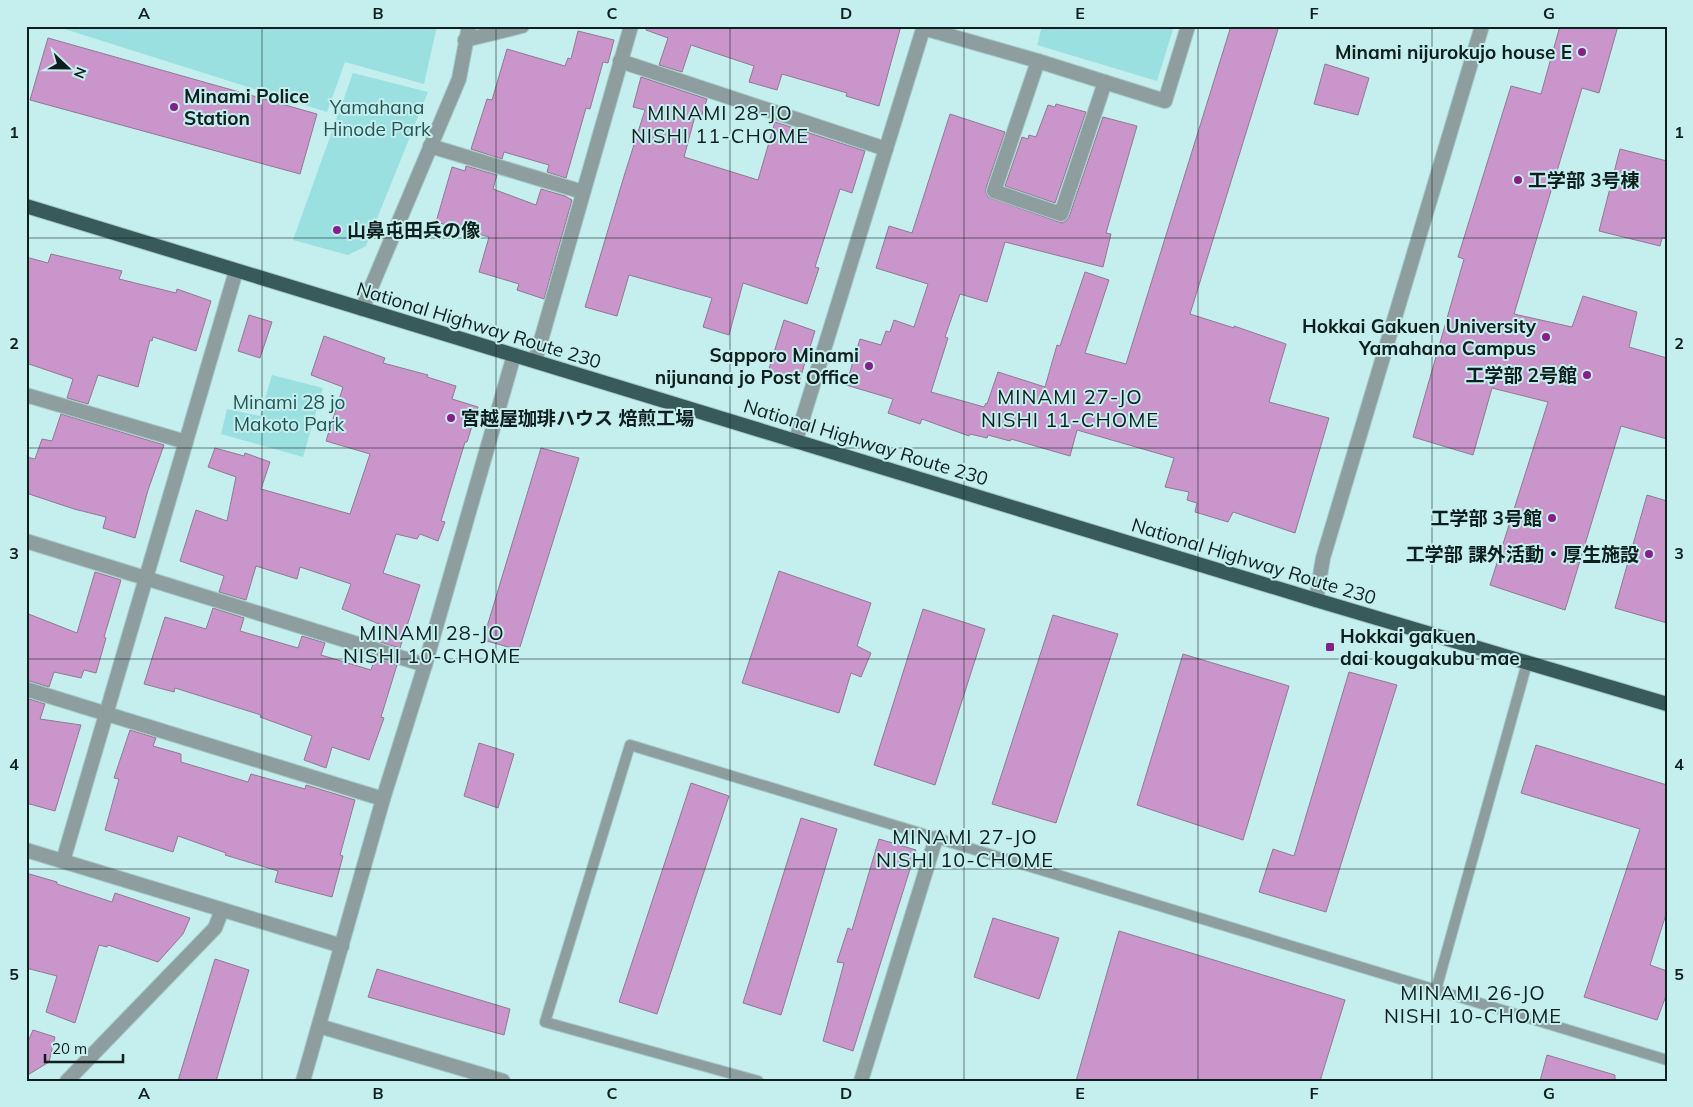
<svg xmlns="http://www.w3.org/2000/svg" width="1693" height="1107" viewBox="0 0 1693 1107" font-family="Mulish,'Noto Sans JP',sans-serif">
  <style>
    .green { fill: #9ae0e1 }
    .building { fill: #ca95ca; stroke: #907a90 }
    .lines { fill: none; stroke-linecap: round; stroke-linejoin: round }
    .service-casing { stroke: #a4c9c9; stroke-width: 12 }
    .minor-casing { stroke: #a4c9c9; stroke-width: 16 }
    .trunk-casing { stroke: #a4c9c9; stroke-width: 16 }
    .service { stroke: #8e9e9e; stroke-width: 10 }
    .minor { stroke: #8e9e9e; stroke-width: 14 }
    .trunk { stroke: #385a5a; stroke-width: 14 }
    .grid { fill: none; stroke: #0f1f1f; stroke-width: 1; stroke-opacity: 0.55 }
    .poi-dot { fill: #852089; stroke: #c5eeee; stroke-width: 2 }
    .labels { text-anchor: middle; stroke-width: 4; stroke-linejoin: round; paint-order: stroke }
    .poi-label { font-size: 19px; font-weight: bold; fill: #0f1f1f; stroke: #c5eeee; text-anchor: end }
    .park-label { font-size: 19px; fill: #255454; stroke: #c5eeee }
    .street-label { font-size: 19px; fill: #0f1f1f; stroke: #c5eeee }
    .neighbourhood-label { font-size: 20px; letter-spacing: 1px; fill: #0f1f1f; stroke: #c5eeee }
    .neatline { fill: none; stroke: #0f1f1f; stroke-width: 2 }
    .grid-label { font-size: 16px; text-anchor: middle; font-weight: bold; fill: #0f1f1f }
  </style>
  <rect width="100%" height="100%" fill="#c5eeee"/>
  <g class="green">
    <polygon points="55,26 437,26 424,84 345,62 327,112"/>
    <polygon points="1042,26 1174,26 1157,81 1037,45"/>
    <polygon points="353,73 428,92 366,246 348,255 293,240"/>
    <polygon points="272,375 323,388 303,457 221,434 227,409 260,416"/>
  </g>
  <g class="building">
    <polygon points="646,26 901,26 879,106 846,96 847,93 782,74 777,90 749,82 754,66 691,45 682,72 659,65 668,38 646,30"/>
    <polygon points="1231,26 1279,26 1190,314 1234,328 1234,326 1286,344 1269,402 1329,418 1295,533 1233,512 1228,522 1195,512 1197,503 1187,500 1189,492 1165,487 1174,458 1077,430 1070,456 1011,439 1010,441 988,435 987,438 970,434 969,436 922,419 920,424 888,413 893,399 846,385 860,339 881,345 886,331 890,332 894,320 914,327 928,284 876,268 889,226 912,233 950,114 1005,132 986,188 986,193 988,197 1062,223 1066,221 1069,217 1103,117 1137,126 1106,233 1111,234 1103,267 1005,242 987,302 960,294 945,337 948,338 931,392 984,407 986,403 987,404 998,372 1045,387 1057,345 1060,346 1085,272 1109,280 1085,353 1126,364"/>
    <polygon points="1560,26 1618,26 1599,93 1582,88 1514,314 1572,327 1583,296 1637,312 1629,347 1667,358 1667,439 1621,426 1565,610 1490,585 1548,402 1492,388 1473,455 1413,437 1464,259 1458,257 1511,86 1541,94"/>
    <polygon points="578,31 614,40 608,63 603,62 590,109 586,108 566,178 547,172 549,165 504,152 502,159 471,149 487,99 492,100 507,49 565,66 568,58 571,59"/>
    <polygon points="48,38 317,114 300,174 30,100"/>
    <polygon points="1325,64 1369,78 1358,115 1314,104"/>
    <polygon points="641,77 707,99 701,118 695,116 684,157 758,180 775,122 865,151 852,193 840,189 815,267 819,268 807,304 743,283 729,335 703,327 712,298 629,275 617,316 585,307 625,173 645,110 633,107"/>
    <polygon points="1056,104 1086,112 1055,203 1005,186 1022,137 1028,139 1029,135 1036,137 1048,105 1055,107"/>
    <polygon points="1620,149 1667,161 1667,239 1662,238 1660,246 1599,231"/>
    <polygon points="466,166 497,175 493,189 536,205 541,189 565,196 572,200 544,299 517,290 519,284 479,272 489,237 436,222 452,167 465,171"/>
    <polygon points="51,254 122,271 119,279 176,293 177,289 211,301 196,351 153,337 152,341 150,340 138,387 98,375 88,404 67,398 73,379 26,363 26,257 48,263"/>
    <polygon points="249,315 272,322 260,358 238,351"/>
    <polygon points="784,320 815,331 799,382 768,372"/>
    <polygon points="324,336 385,358 383,363 428,375 427,377 456,386 452,399 478,407 467,442 465,442 441,521 445,522 438,541 420,534 417,539 396,534 383,573 420,585 400,648 380,642 384,626 342,609 351,584 300,567 297,579 256,566 246,600 219,592 224,576 180,561 196,510 227,521 236,477 208,467 215,448 244,456 245,453 270,462 261,489 350,514 370,454 326,441 343,387 311,375"/>
    <polygon points="61,414 164,445 148,490 135,538 103,528 106,517 74,509 26,493 26,457 35,459 42,439 52,441"/>
    <polygon points="541,448 579,458 519,650 483,640"/>
    <polygon points="1647,495 1667,501 1667,623 1615,608"/>
    <polygon points="779,571 871,603 857,646 871,653 861,677 851,673 839,713 742,683"/>
    <polygon points="95,572 121,580 104,637 106,638 96,673 84,670 81,678 54,672 49,687 26,680 26,613 77,633"/>
    <polygon points="213,608 244,618 240,631 298,648 302,636 325,643 321,655 371,670 375,658 397,665 381,717 384,718 369,760 332,747 326,768 304,760 312,736 260,717 261,715 175,688 174,692 144,684 165,617 206,629"/>
    <polygon points="923,609 985,629 935,785 874,765"/>
    <polygon points="1053,615 1118,634 1056,823 992,804"/>
    <polygon points="1183,654 1289,686 1243,840 1137,805"/>
    <polygon points="1349,672 1397,685 1326,912 1259,892 1273,849 1294,856"/>
    <polygon points="26,698 45,704 40,719 81,725 55,811 26,803"/>
    <polygon points="130,730 156,738 153,746 181,754 181,762 248,782 251,774 305,789 306,785 355,800 340,855 343,856 332,897 275,882 278,871 225,855 226,853 178,836 173,852 105,830 119,779 114,778"/>
    <polygon points="479,743 514,754 498,808 464,796"/>
    <polygon points="1536,745 1667,785 1667,911 1650,965 1667,971 1667,993 1657,1020 1584,997 1640,829 1521,793"/>
    <polygon points="691,783 729,796 657,1014 619,1002"/>
    <polygon points="801,818 837,829 781,1015 743,1003"/>
    <polygon points="879,839 916,850 853,1051 823,1041 844,963 837,962 848,928 852,930"/>
    <polygon points="26,873 57,882 57,884 112,902 115,893 190,918 183,934 158,962 108,945 107,947 99,945 75,1023 46,1012 57,976 26,968"/>
    <polygon points="993,918 1059,938 1039,999 974,977"/>
    <polygon points="1119,931 1345,1000 1320,1081 1076,1081"/>
    <polygon points="215,959 249,970 216,1081 178,1081"/>
    <polygon points="377,969 510,1009 504,1035 368,997"/>
    <polygon points="33,1030 55,1037 49,1062 26,1076 26,1046"/>
    <polygon points="1547,1055 1615,1075 1615,1081 1540,1081"/>
  </g>
  <g class="lines">
    <g class="service-casing">
      <g id="service">
        <polyline points="1436,990 1527,663"/>
        <polyline points="758,1081 545,1022 630,745 1667,1060"/>
      </g>
    </g>
    <g class="minor-casing">
      <g id="minor">
        <polyline points="923,28 1038,61 1165,101 1188,26"/>
        <polyline points="465,40 522,26"/>
        <polyline points="620,61 886,149"/>
        <polyline points="1038,61 994,191 1061,214 1105,82"/>
        <polyline points="430,146 583,192"/>
        <polyline points="362,309 459,79 469,26"/>
        <polyline points="535,361 631,26"/>
        <polyline points="26,395 186,442"/>
        <polyline points="796,440 924,26"/>
        <polyline points="26,541 425,665"/>
        <polyline points="1316,600 1323,558 1482,26"/>
        <polyline points="26,689 383,799"/>
        <polyline points="26,850 342,946"/>
        <polyline points="63,861 236,271"/>
        <polyline points="319,1026 503,1081"/>
        <polyline points="67,1081 215,928 222,910"/>
        <polyline points="303,1081 383,799 425,665 514,355"/>
        <polyline points="861,1081 936,838"/>
      </g>
    </g>
    <g class="trunk-casing">
      <polyline id="trunk" points="26,206 1316,600 1667,704"/>
    </g>
    <use href="#service" class="service"/>
    <use href="#minor" class="minor"/>
    <use href="#trunk" class="trunk"/>
  </g>
  <path class="grid" d="M262 26V1081M496 26V1081M730 26V1081M964 26V1081M1198 26V1081M1432 26V1081M26 238H1667M26 448H1667M26 659H1667M26 869H1667"/>
  <g class="poi-dot">
    <circle cx="1582" cy="52" r="5"/>
    <circle cx="174" cy="107" r="5"/>
    <circle cx="1518" cy="180" r="5"/>
    <circle cx="337" cy="230" r="5"/>
    <circle cx="1546" cy="337" r="5"/>
    <circle cx="869" cy="366" r="5"/>
    <circle cx="1587" cy="375" r="5"/>
    <circle cx="451" cy="418" r="5"/>
    <circle cx="1552" cy="518" r="5"/>
    <circle cx="1649" cy="554" r="5"/>
    <rect x="1325" y="642" width="10" height="10" rx="2.5"/>
  </g>
  <g class="labels">
    <g class="poi-label">
      <text x="1572" y="59">Minami nijurokujo house E</text>
      <text x="184" y="103" text-anchor="start">Minami Police<tspan x="184" dy="22">Station</tspan></text>
      <text x="1528" y="187" text-anchor="start">工学部 3号棟</text>
      <text x="347" y="237" text-anchor="start">山鼻屯田兵の像</text>
      <text x="1536" y="333">Hokkai Gakuen University<tspan x="1536" dy="22">Yamahana Campus</tspan></text>
      <text x="859" y="362">Sapporo Minami<tspan x="859" dy="22">nijunana jo Post Office</tspan></text>
      <text x="1577" y="382">工学部 2号館</text>
      <text x="461" y="425" text-anchor="start">宮越屋珈琲ハウス 焙煎工場</text>
      <text x="1542" y="525">工学部 3号館</text>
      <text x="1639" y="561">工学部 課外活動・厚生施設</text>
      <text x="1340" y="643" text-anchor="start">Hokkai gakuen<tspan x="1340" dy="22">dai kougakubu mae</tspan></text>
    </g>
    <g class="park-label">
      <text x="377" y="114">Yamahana<tspan x="377" dy="22">Hinode Park</tspan></text>
      <text x="289" y="409">Minami 28 jo<tspan x="289" dy="22">Makoto Park</tspan></text>
    </g>
    <g class="street-label">
      <text transform="translate(479 325) rotate(17)" y="7">National Highway Route 230</text>
      <text transform="translate(866 442) rotate(17)" y="7">National Highway Route 230</text>
      <text transform="translate(1254 561) rotate(17)" y="7">National Highway Route 230</text>
    </g>
    <g class="neighbourhood-label">
      <text x="720" y="120">MINAMI 28-JO<tspan x="720" dy="23">NISHI 11-CHOME</tspan></text>
      <text x="1070" y="404">MINAMI 27-JO<tspan x="1070" dy="23">NISHI 11-CHOME</tspan></text>
      <text x="432" y="640">MINAMI 28-JO<tspan x="432" dy="23">NISHI 10-CHOME</tspan></text>
      <text x="965" y="844">MINAMI 27-JO<tspan x="965" dy="23">NISHI 10-CHOME</tspan></text>
      <text x="1473" y="1000">MINAMI 26-JO<tspan x="1473" dy="23">NISHI 10-CHOME</tspan></text>
    </g>
  </g>
  <rect width="1693" height="1107" fill="none" stroke="#c5eeee" stroke-width="55"/>
  <g transform="translate(68 68) rotate(112)" stroke="#c5eeee" stroke-width="4" paint-order="stroke">
  <path d="M0-4L9 19L0 12L-9 19Z" fill="#0f1f1f"/>
  <text y="-8" font-size="14" font-weight="bold" text-anchor="middle" fill="#0f1f1f">N</text>
  </g>
  <path d="M45 1054v8h78v-8" fill="none" stroke="#0f1f1f" stroke-width="2.5"/>
  <text x="52" y="1054" font-size="15" fill="#0f1f1f" stroke="#c5eeee" stroke-width="4" paint-order="stroke">20 m</text>
  <rect x="28" y="28" width="1638" height="1052" class="neatline"/>
  <g class="grid-label">
    <text x="144" y="19">A</text>
    <text x="378" y="19">B</text>
    <text x="612" y="19">C</text>
    <text x="846" y="19">D</text>
    <text x="1080" y="19">E</text>
    <text x="1314" y="19">F</text>
    <text x="1549" y="19">G</text>
    <text x="14" y="138">1</text>
    <text x="1679" y="138">1</text>
    <text x="14" y="349">2</text>
    <text x="1679" y="349">2</text>
    <text x="14" y="559">3</text>
    <text x="1679" y="559">3</text>
    <text x="14" y="770">4</text>
    <text x="1679" y="770">4</text>
    <text x="14" y="980">5</text>
    <text x="1679" y="980">5</text>
    <text x="144" y="1099">A</text>
    <text x="378" y="1099">B</text>
    <text x="612" y="1099">C</text>
    <text x="846" y="1099">D</text>
    <text x="1080" y="1099">E</text>
    <text x="1314" y="1099">F</text>
    <text x="1549" y="1099">G</text>
  </g>
</svg>
